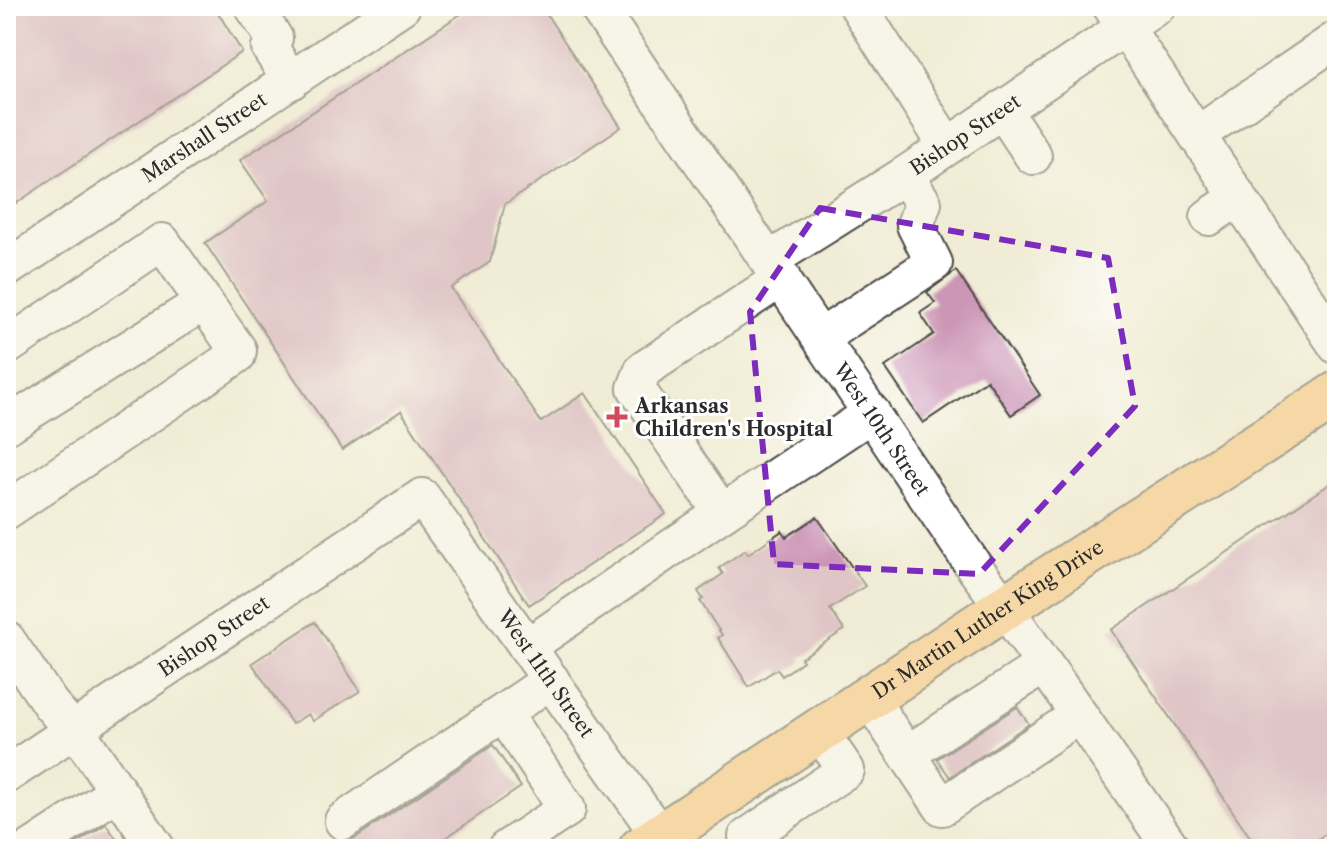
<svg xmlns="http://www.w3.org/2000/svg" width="1343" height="855" viewBox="0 0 1343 855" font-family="'Libre Caslon Text',serif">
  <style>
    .building { fill: #cc96b6 }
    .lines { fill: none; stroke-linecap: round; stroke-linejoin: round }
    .minor-casing { stroke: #494844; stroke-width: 40 }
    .major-casing { stroke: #494844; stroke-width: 48 }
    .minor { stroke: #fff; stroke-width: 36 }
    .major { stroke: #fbbe6e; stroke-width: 44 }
    .marked { fill: none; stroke: #7b2cbf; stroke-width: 6; stroke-dasharray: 16 10; stroke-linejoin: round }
    .poi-dot { fill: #d1495b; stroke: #fff; stroke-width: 3 }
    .labels { text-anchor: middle; stroke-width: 6; stroke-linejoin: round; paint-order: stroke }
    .street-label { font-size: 20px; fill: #2b2b2b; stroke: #fff }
    .poi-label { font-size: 20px; font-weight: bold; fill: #2b2b2b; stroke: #fff; text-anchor: start }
  </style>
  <rect width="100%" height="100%" fill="#fff"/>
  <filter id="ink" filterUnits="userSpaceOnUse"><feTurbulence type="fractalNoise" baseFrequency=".0125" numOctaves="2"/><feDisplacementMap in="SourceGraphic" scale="16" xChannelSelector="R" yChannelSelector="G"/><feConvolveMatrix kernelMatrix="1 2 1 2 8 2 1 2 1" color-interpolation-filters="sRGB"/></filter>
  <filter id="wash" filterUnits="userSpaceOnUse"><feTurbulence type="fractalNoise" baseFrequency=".006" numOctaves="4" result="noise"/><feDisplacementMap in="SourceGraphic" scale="32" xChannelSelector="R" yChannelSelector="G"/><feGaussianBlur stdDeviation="1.8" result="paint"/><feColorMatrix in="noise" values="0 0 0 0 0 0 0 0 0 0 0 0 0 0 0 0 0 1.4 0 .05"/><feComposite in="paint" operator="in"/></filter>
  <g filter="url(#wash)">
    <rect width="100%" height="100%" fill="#f1ecd5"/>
    <g id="blocks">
      <g class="building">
        <polygon points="6,6 214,6 242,52 6,210"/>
        <polygon points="473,6 541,6 621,127 505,204 490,262 451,288 541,422 585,393 666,514 529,605 401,411 342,450 205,243 268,201 240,160"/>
        <polygon points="956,271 1040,395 1011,415 987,380 923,423 885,367 934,334 920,313 935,303 927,292"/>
        <polygon points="1337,479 1337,826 1303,849 1258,849 1111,630"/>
        <polygon points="817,517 865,586 830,609 844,630 801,658 803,661 782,676 777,669 749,687 718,638 722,635 700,601 703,599 698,591 723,574 719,568 745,550 748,554 782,531 786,537"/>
        <polygon points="315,622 360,691 313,721 308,714 292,724 252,663"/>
        <polygon points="1017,707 1029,724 950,777 937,759"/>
        <polygon points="493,745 521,787 441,841 446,849 331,849 342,842 355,838"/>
        <polygon points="106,824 123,849 68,849"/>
      </g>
    </g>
  </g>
  <g filter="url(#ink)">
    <use href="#blocks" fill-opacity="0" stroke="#494844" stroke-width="2"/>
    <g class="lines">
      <g class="minor-casing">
        <g id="minor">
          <polyline points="253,6 274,38 270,48 291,81"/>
          <path id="s1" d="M597 6 977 571 1005 608 1172 849"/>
          <polyline points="858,6 947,146"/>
          <polyline points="1111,6 1337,346"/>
          <polyline points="1002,109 1033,156"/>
          <polyline points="1197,135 1337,39"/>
          <polyline points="1209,217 1238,198"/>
          <path id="s2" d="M770 260 905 175 1157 6"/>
          <path id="s3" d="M6 269 402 6"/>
          <polyline points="782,278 643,370 636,388 722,513 872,413"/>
          <polyline points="821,337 934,263 915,225 923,203 905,175"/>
          <polyline points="6,347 162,242 204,302"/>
          <polyline points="6,426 204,302 238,350 237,355 6,511"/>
          <polyline points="6,639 51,705 87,746 157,849"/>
          <polyline points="527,647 722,513"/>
          <polyline points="869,698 942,807 1079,715"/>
          <polyline points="503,713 567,809 506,849"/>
          <polyline points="907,754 1044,665"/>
          <path id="s4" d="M6 775 422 497 669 849"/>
          <polyline points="343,821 551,680"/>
          <polyline points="747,837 846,770 819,731"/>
          <polyline points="30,849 117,792"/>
        </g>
      </g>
      <g class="major-casing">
        <g id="major">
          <path id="s5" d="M641 849 1034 588 1337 394"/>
        </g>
      </g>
      <use href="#minor" class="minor"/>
      <use href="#major" class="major"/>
    </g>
  </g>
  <path d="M0 0H1343V855H0ZM820 208 1108 258 1135 406 979 574 774 564 750 312Z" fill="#f1ecd5" fill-opacity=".55" fill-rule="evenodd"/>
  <path class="marked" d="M820 208 1108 258 1135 406 979 574 774 564 750 312Z"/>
  <path class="poi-dot" d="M613 405h8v8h8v8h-8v8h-8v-8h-8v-8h8z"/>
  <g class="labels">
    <g class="street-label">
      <text dy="7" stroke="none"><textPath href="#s2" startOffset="232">Bishop Street</textPath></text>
      <text dy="7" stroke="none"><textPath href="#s3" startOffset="238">Marshall Street</textPath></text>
      <text dy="7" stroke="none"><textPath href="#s1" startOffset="510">West 10th Street</textPath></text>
      <text dy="7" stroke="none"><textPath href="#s5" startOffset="416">Dr Martin Luther King Drive</textPath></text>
      <text dy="7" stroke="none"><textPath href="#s4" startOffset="250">Bishop Street</textPath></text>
      <text dy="7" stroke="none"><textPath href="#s4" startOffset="716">West 11th Street</textPath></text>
    </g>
    <g class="poi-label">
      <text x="635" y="413">Arkansas<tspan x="635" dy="23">Children's Hospital</tspan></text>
    </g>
  </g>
  <rect width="1343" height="855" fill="none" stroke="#fff" stroke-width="32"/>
</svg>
